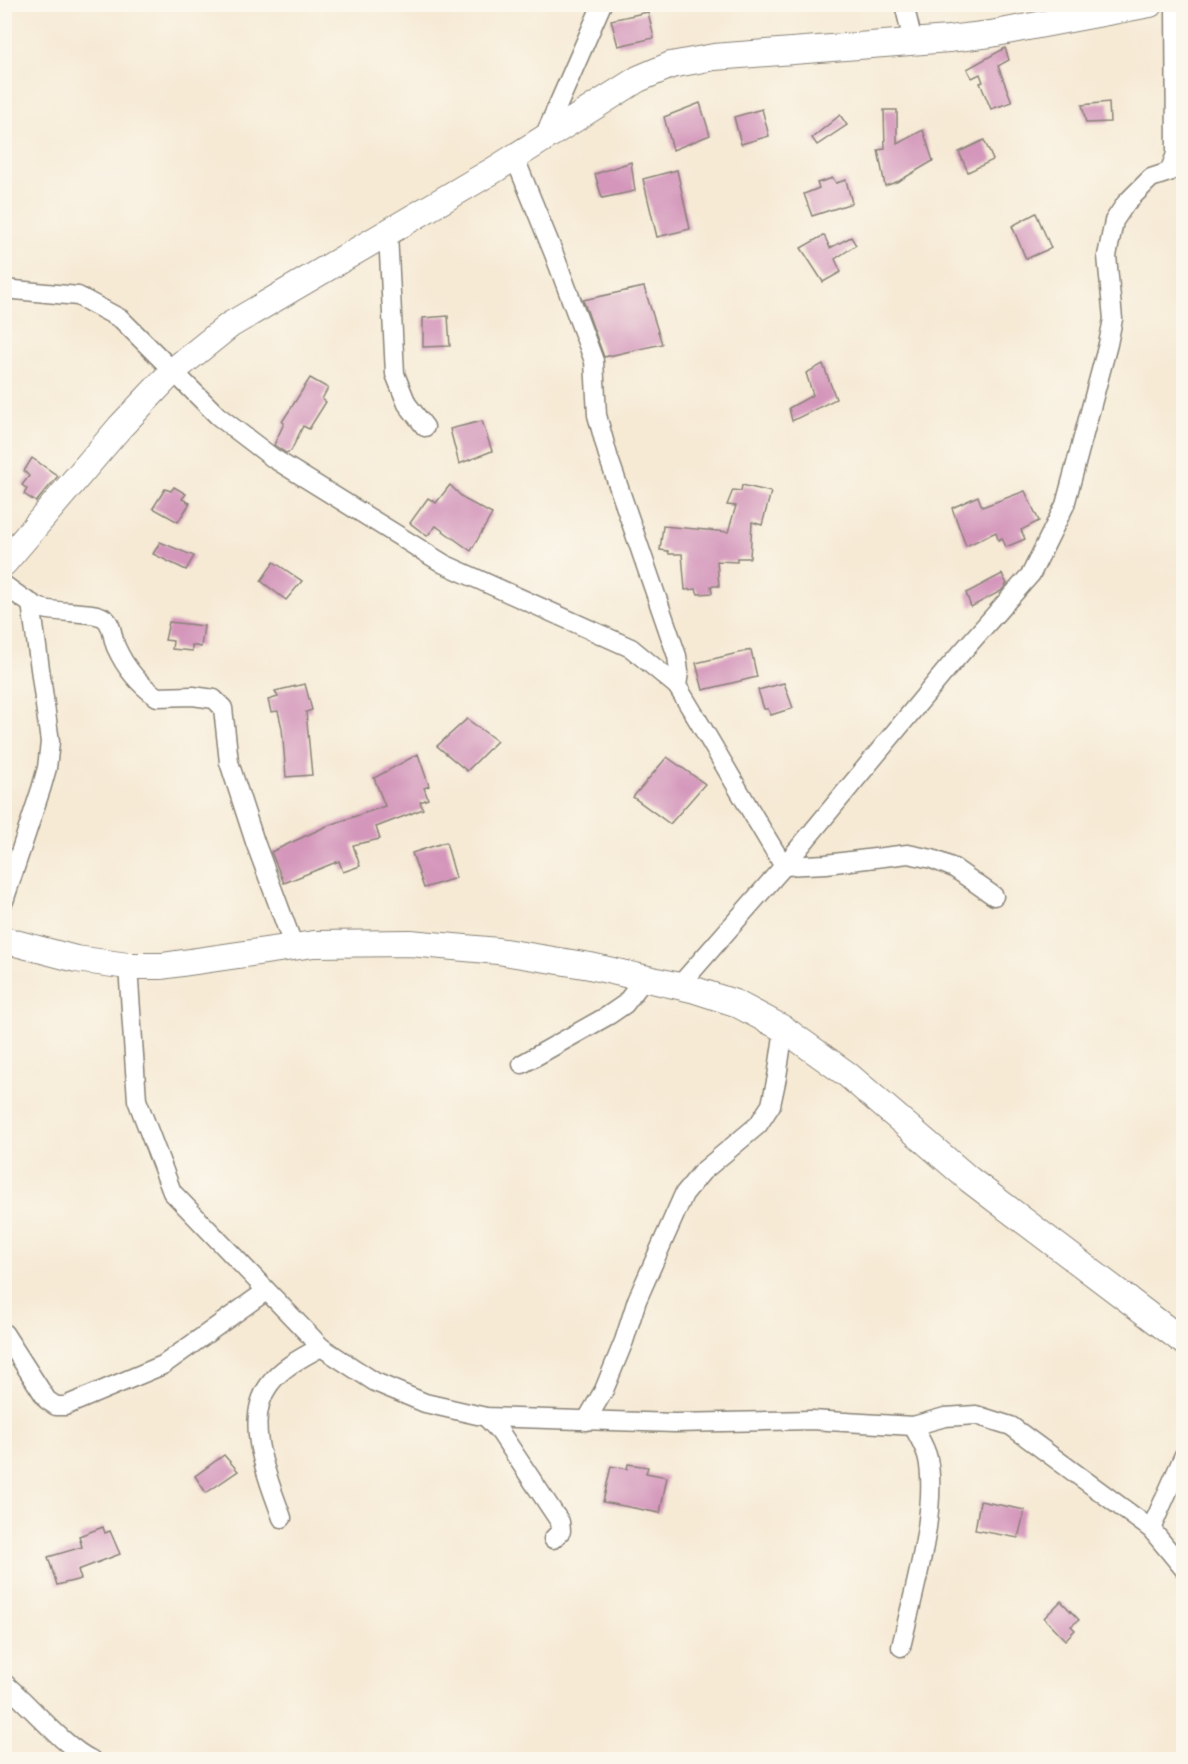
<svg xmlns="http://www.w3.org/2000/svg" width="1188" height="1764" viewBox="0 0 1188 1764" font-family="Kalam,sans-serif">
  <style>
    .building { fill: #d497bb }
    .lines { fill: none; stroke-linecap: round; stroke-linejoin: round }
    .street-casing { stroke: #898378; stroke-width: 21 }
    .secondary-casing { stroke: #898378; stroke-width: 28 }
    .street { stroke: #fff; stroke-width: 18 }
    .secondary { stroke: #fff; stroke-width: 26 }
  </style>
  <rect width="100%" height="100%" fill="#fbf7ec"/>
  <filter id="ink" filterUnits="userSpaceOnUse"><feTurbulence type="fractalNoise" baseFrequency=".0167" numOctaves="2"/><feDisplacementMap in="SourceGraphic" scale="12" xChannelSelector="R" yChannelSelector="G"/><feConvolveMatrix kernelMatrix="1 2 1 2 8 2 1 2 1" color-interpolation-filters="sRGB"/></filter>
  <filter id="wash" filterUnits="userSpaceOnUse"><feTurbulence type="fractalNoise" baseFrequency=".008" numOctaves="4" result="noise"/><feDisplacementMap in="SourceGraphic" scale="24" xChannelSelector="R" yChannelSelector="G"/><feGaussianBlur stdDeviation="1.35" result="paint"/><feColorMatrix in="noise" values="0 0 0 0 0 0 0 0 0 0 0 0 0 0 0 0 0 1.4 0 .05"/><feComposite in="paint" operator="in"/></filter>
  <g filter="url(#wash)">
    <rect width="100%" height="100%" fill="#f6ead5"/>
    <g id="blocks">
      <g class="building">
        <polygon points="648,12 654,38 618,46 611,20"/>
        <polygon points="1005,48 1009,60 998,66 1012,102 991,109 980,83 983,82 980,74 972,78 967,69"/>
        <polygon points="1109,102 1110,122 1086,123 1082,105"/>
        <polygon points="700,103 710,135 673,150 664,117"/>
        <polygon points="762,109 769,136 741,144 734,117"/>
        <polygon points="884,110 897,110 897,144 923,130 933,161 899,181 885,186 878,150 885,149"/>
        <polygon points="840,115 847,125 817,145 812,138"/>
        <polygon points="984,140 993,160 968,172 959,152"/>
        <polygon points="631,162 635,191 602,198 595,174"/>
        <polygon points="677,170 690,229 657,237 643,179"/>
        <polygon points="833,178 836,183 846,180 852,203 812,216 804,194 819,188 817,183"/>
        <polygon points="1036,213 1051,248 1026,259 1012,226"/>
        <polygon points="824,235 830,248 851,237 856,245 835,259 841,272 823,282 801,248"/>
        <polygon points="644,287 662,344 604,357 583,300"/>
        <polygon points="448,316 450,346 423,347 423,318"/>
        <polygon points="823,364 836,399 792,421 789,408 813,395 806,373"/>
        <polygon points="310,378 328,388 322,399 326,402 309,429 303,426 291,451 286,453 274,445 284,423 282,422"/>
        <polygon points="482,421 492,451 459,464 450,429"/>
        <polygon points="32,458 58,476 36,502 24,494 27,489 22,485 29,476 24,471"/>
        <polygon points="450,485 464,499 492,514 471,551 436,526 427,536 410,523 428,498 436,503"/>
        <polygon points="742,485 771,492 762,525 752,522 750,558 737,558 737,562 717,561 719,586 711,586 712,593 698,594 696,589 685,590 682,554 669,554 668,551 660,550 663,526 728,532 736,506 727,505 733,490 741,491"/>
        <polygon points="174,487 186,494 182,499 190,503 178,522 153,508 165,489 171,491"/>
        <polygon points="1025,491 1039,521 1021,530 1025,539 1006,547 1002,538 998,540 996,532 966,546 952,508 978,496 982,507"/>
        <polygon points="160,542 194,556 186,570 153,554"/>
        <polygon points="274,562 302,581 286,600 261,581"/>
        <polygon points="1002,574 1007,584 1001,591 971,607 966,593"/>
        <polygon points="169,622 204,626 201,647 192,645 192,651 172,649 173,641 165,640"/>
        <polygon points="751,650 757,677 703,690 696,663"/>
        <polygon points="784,683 793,708 771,715 768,709 764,709 758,690"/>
        <polygon points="305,684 312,710 306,712 312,775 286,777 282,728 278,711 271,712 268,700 278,697 275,691"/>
        <polygon points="467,719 497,741 467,771 437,746"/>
        <polygon points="418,754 429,786 424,788 428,799 420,802 423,809 376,827 380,839 353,845 360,866 343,872 339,861 284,883 271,852 327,826 385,806 374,778"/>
        <polygon points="667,757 705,784 670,824 633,797"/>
        <polygon points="446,842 456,878 424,888 412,853"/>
        <polygon points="224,1455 238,1471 206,1493 195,1476"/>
        <polygon points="628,1464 648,1467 646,1473 667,1477 660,1513 603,1502 611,1466 627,1469"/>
        <polygon points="980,1501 1025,1510 1018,1538 975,1530"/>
        <polygon points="103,1527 105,1533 110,1531 120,1554 78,1570 81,1579 57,1585 48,1557 82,1547 79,1536"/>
        <polygon points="1061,1601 1079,1620 1071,1626 1075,1630 1065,1640 1044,1618"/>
      </g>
    </g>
  </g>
  <g filter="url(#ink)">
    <use href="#blocks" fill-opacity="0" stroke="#898378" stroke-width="1.5"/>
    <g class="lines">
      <g class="street-casing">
        <g id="street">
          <polyline points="904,4 913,42"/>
          <polyline points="544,137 602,4"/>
          <path d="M514 156 554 254 594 361 597 415 609 459 677 656 679 672 677 686C714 745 747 807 784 866L826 864 908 854 932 859 954 868 994 896"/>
          <polyline points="388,233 395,374 407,404 425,427"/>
          <polyline points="4,289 78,296 121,319 218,416 273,458 444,564 631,648 677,686"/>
          <path d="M4 585C17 594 30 605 44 609 59 613 94 611 104 618 113 624 112 638 116 647 125 667 140 685 157 697L193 696 214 699 223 708 229 762 255 842 294 947"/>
          <polyline points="4,901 41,789 47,768 50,742 31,603"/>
          <polyline points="128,966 137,1100 172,1192 321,1347 375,1382 425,1403 486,1417 675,1423 811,1420 913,1426 945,1417 976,1415 1011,1426 1151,1529 1184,1569"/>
          <polyline points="679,986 784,866 947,669 1031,574 1065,505 1108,344 1113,319 1107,256 1114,221 1126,203 1151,178 1169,172 1176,154 1175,4"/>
          <polyline points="522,1064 609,1015 625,1004 645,978"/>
          <polyline points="4,1333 47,1400 56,1406 65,1406 163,1365 266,1291"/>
          <polyline points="486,1417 500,1432 560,1522 561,1531 553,1539"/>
          <polyline points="586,1421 604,1390 624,1341 637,1300 684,1194 702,1172 758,1125 771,1105 777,1077 784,1029"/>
          <path d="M282 1518C269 1480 242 1422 269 1385 282 1367 303 1357 321 1347"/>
          <polyline points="1151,1529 1184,1455"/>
          <path d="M901 1647C913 1594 938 1511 928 1459 926 1448 918 1436 913 1426"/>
          <path d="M4 1683C29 1704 65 1748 92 1760"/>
        </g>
      </g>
      <g class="secondary-casing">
        <g id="secondary">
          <polyline points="4,563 120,427 174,370 230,325 494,170 638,79 671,65 714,57 949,39 991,34 1150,4"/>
          <polyline points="4,940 76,959 128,966 162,966 314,944 410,943 498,951 590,966 692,989 735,1003 784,1029 848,1075 970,1180 1184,1342"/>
        </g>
      </g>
      <use href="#street" class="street"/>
      <use href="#secondary" class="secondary"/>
    </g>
  </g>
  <rect width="1188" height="1764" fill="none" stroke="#fbf7ec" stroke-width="24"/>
</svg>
